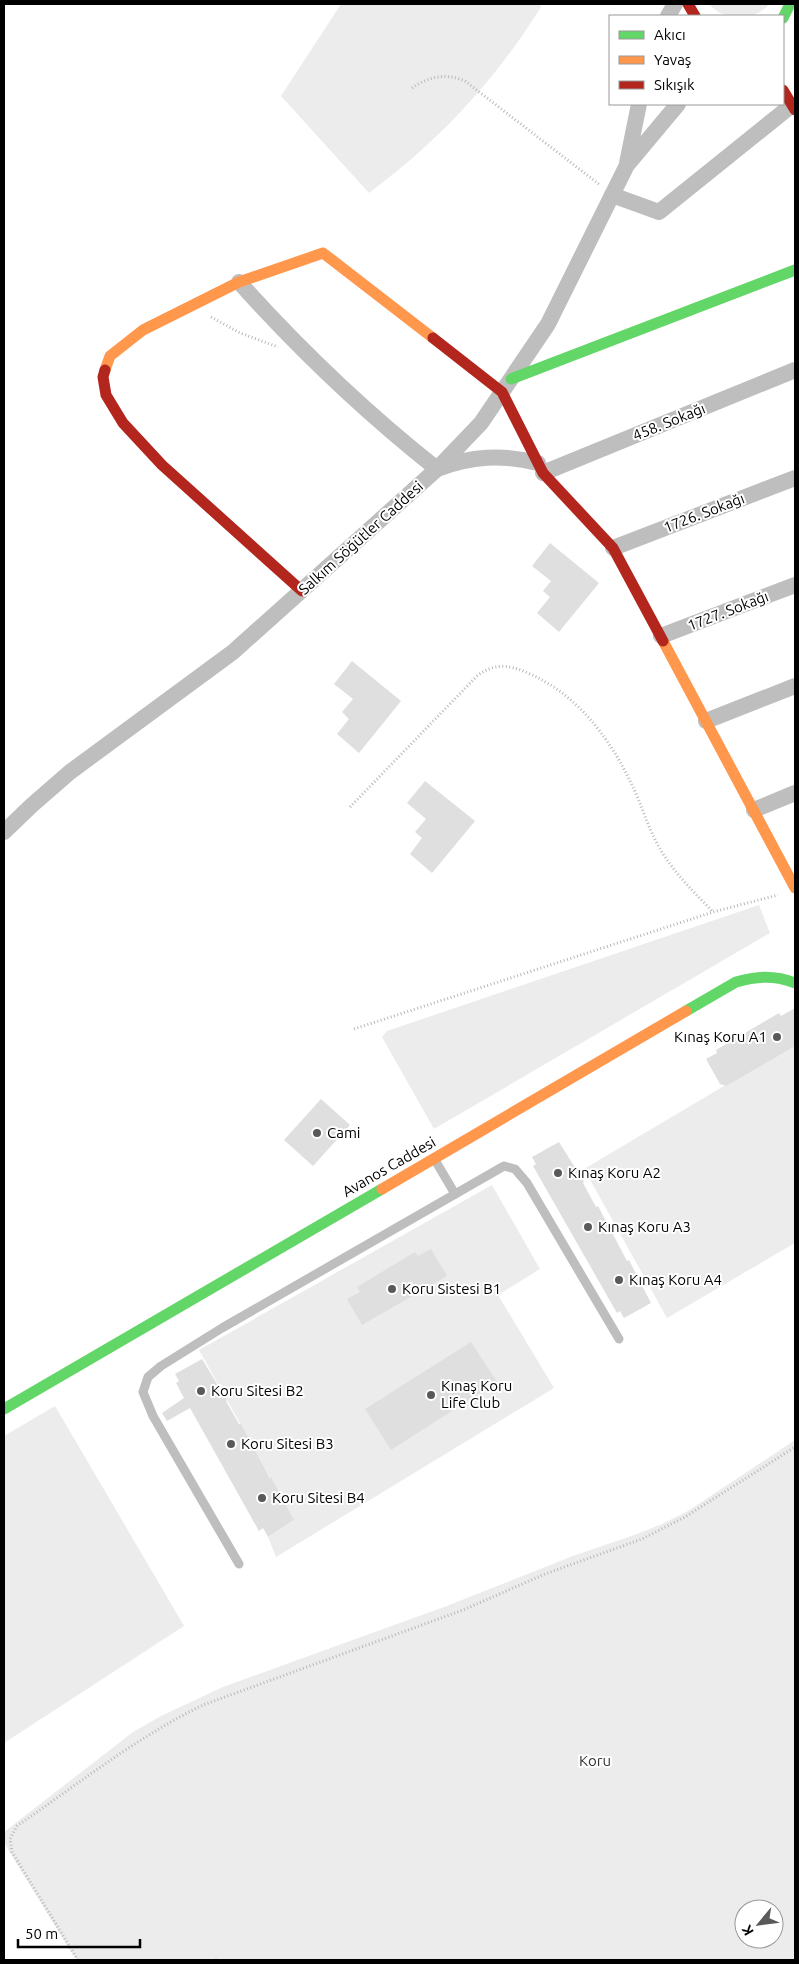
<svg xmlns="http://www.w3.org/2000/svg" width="799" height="1964" viewBox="0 0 799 1964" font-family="Ubuntu,sans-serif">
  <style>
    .green { fill: #ececec; fill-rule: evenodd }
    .building { fill: #dfdfdf }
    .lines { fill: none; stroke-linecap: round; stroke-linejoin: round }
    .path { stroke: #b9b9b9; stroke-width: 3; stroke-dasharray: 1 2.5; stroke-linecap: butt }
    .lane { stroke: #bebebe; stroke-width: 9 }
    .street { stroke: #bebebe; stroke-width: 16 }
    .fast { stroke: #63d668; stroke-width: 11 }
    .slow { stroke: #ff974d; stroke-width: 11 }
    .jam { stroke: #b3261e; stroke-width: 11 }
    .poi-dot { fill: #595959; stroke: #fff; stroke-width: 2 }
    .labels { text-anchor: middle; stroke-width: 4; stroke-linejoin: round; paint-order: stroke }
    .street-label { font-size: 15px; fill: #000; stroke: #fff }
    .poi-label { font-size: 15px; fill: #000; stroke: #fff; text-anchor: start }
    .park-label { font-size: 15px; fill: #333; stroke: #fff }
  </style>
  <rect width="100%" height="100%" fill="#fff"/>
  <g class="green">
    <path d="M341 4H540L541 7C494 82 440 140 369 193L281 96Z"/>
    <path d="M709 4H770C754 21 724 22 709 4Z"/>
    <polygon points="759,905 770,933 434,1129 382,1037 387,1031"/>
    <polygon points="795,1044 795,1243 667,1318 584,1169"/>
    <polygon points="492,1185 540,1269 498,1295 554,1388 276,1557 268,1537 294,1520 199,1350"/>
    <polygon points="55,1406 184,1626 4,1743 4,1436"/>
    <path d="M795 1440V1960H76L4 1843V1832L133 1732 163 1715 223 1687 444 1607 573 1556 637 1534 662 1524 688 1511ZM744 1909H774V1939H744Z"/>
  </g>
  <g class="building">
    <polygon points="550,543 599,583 559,632 537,613 550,597 543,591 551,581 532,566"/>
    <polygon points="352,661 401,701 359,753 337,734 349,719 342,712 353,699 334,684"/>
    <polygon points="425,781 475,821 432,873 410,854 422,838 415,832 426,819 407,803"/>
    <polygon points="795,1008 795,1046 726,1086 720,1084 706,1059 717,1053 716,1050 779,1013 781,1016"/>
    <polygon points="321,1099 350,1125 313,1166 284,1140"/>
    <polygon points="559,1142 584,1182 583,1183 596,1207 598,1206 627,1261 629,1260 651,1303 624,1318 620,1311 617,1313 533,1166 536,1164 532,1157"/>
    <polygon points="431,1249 447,1276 362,1325 347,1299 360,1292 357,1287 415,1252 418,1256"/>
    <polygon points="471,1342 497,1382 391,1450 365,1409"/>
    <polygon points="202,1359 227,1400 226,1401 239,1424 241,1424 270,1478 271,1477 294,1520 268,1537 263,1528 259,1531 190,1408 167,1421 162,1413 184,1398 176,1383 179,1381 175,1374"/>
  </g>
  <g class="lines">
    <g class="path">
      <path d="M412 88C429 76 446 73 465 81L600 185"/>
      <polyline points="211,317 240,333 278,347"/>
      <path d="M350 807 477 676C495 662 511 665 530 674 576 694 609 737 630 781 641 802 647 826 659 847 673 872 693 891 713 912"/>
      <polyline points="354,1029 713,912 778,895"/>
      <polyline points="215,1959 216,1960"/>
      <path d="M78 1960 12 1852 10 1839 17 1826C78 1784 137 1737 203 1705L463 1610 545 1574 642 1539 685 1517 795 1447"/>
    </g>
    <g class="lane">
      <polyline points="435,1160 455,1194"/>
      <polyline points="239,1564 153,1416 143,1392 148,1377 161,1366 222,1328 504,1166 515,1169 527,1183 619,1339"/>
    </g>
    <g class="street">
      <polyline points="668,16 675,4"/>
      <polyline points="627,163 639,104"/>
      <polyline points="612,195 659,212 792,105"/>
      <path d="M239 282C300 350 365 412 437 469 471 456 502 454 538 463"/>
      <polyline points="543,473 795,370"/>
      <polyline points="613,548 795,478"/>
      <polyline points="661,636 795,585"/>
      <polyline points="706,721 795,686"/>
      <polyline points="754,810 795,793"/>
      <polyline points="4,832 31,806 70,772 233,652 437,469 481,423 548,324 627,165 678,104"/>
    </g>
    <g class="fast">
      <polyline points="783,18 790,4"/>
      <polyline points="511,379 795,270"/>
      <path d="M686 1011 736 982C757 976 775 975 795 983"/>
      <polyline points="4,1409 382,1189"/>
    </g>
    <g class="slow">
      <polyline points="105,370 110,356 143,330 239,282 323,253 433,338"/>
      <polyline points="663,641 795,888"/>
      <polyline points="382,1189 686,1011"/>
    </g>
    <g class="jam">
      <polyline points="688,4 695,16"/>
      <polyline points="783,90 795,110"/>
      <polyline points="433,338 502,392 543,473 613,548 663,641"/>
      <polyline points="105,370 103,377 106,395 123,423 162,465 302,591"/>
    </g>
  </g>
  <g class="poi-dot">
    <circle cx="777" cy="1037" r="5"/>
    <circle cx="317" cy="1133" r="5"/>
    <circle cx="558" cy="1173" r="5"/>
    <circle cx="588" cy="1227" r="5"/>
    <circle cx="619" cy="1280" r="5"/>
    <circle cx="392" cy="1289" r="5"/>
    <circle cx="201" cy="1391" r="5"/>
    <circle cx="431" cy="1395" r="5"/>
    <circle cx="231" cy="1444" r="5"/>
    <circle cx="262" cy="1498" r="5"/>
  </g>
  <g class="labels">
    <g class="street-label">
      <text transform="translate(669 422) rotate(-22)" y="5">458. Sokağı</text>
      <text transform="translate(704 513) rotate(-21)" y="5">1726. Sokağı</text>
      <text transform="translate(361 538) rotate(-42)" y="5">Salkım Söğütler Caddesi</text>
      <text transform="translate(728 611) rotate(-21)" y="5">1727. Sokağı</text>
      <text transform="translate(389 1167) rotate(-30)" y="5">Avanos Caddesi</text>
    </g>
    <g class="poi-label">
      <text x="767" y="1042" text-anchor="end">Kınaş Koru A1</text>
      <text x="327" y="1138">Cami</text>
      <text x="568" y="1178">Kınaş Koru A2</text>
      <text x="598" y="1232">Kınaş Koru A3</text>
      <text x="629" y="1285">Kınaş Koru A4</text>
      <text x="402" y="1294">Koru Sistesi B1</text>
      <text x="441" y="1391">Kınaş Koru<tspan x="441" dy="17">Life Club</tspan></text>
      <text x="211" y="1396">Koru Sitesi B2</text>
      <text x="241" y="1449">Koru Sitesi B3</text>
      <text x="272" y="1503">Koru Sitesi B4</text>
    </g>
    <g class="park-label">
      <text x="595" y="1766">Koru</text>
    </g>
  </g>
  <rect width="799" height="1964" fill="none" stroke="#000000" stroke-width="10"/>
  <rect x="609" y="15" width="175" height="90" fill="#ffffff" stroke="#999999"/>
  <rect x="619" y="31" width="25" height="8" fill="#63d668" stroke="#999999"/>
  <text x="654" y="40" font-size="15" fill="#000000">Akıcı</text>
  <rect x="619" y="56" width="25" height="8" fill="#ff974d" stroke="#999999"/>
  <text x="654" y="65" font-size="15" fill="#000000">Yavaş</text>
  <rect x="619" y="81" width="25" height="8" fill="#b3261e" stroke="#999999"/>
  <text x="654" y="90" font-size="15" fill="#000000">Sıkışık</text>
  <g transform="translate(759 1924) rotate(241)"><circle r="24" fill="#ffffff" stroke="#999999"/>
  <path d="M0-4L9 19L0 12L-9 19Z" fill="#595959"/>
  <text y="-8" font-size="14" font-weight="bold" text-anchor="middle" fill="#000000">K</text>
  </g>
  <path d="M18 1939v8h122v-8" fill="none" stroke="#000000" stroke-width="2.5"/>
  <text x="25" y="1939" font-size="15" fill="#000000" stroke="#ffffff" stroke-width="4" paint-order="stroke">50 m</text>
</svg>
